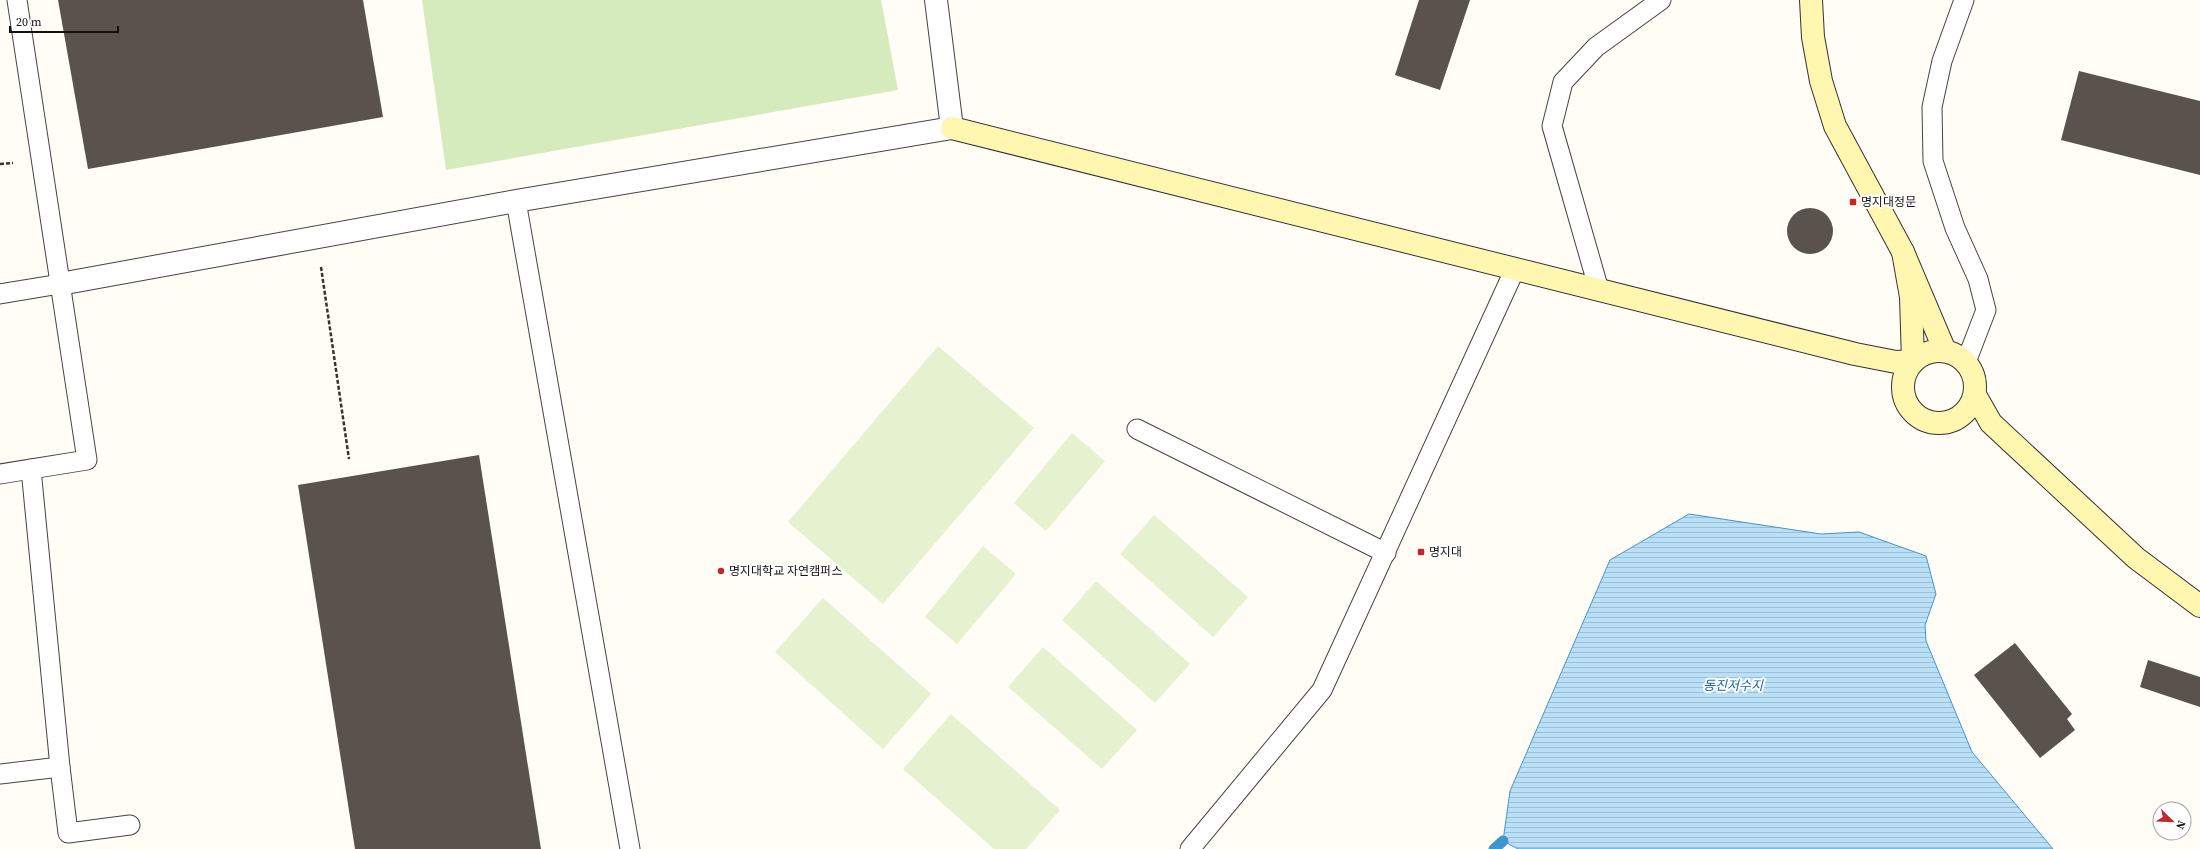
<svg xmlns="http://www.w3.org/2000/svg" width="2200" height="849" viewBox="0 0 2200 849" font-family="'Source Serif 4','Noto Sans KR',serif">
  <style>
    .park { fill: #d5ebbd }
    .pitch { fill: #e6f2cf }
    .water { fill: url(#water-rules); stroke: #3f96cf }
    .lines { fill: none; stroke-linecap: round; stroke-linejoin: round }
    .stream { stroke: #3f96cf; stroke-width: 11 }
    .building { fill: #5a524d }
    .lane-casing { stroke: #444; stroke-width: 21 }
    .street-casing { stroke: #444; stroke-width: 24 }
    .secondary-casing { stroke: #333; stroke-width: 24 }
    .path { stroke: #333; stroke-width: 2.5; stroke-dasharray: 4 2; stroke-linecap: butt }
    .lane { stroke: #fff; stroke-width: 19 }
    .street { stroke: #fff; stroke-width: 22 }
    .secondary { stroke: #fff6b0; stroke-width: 22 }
    .poi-dot { fill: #c4262e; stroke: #fff; stroke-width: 1.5 }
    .labels { text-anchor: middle; stroke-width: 4; stroke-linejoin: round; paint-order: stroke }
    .poi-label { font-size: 12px; fill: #111; stroke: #fff; text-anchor: start }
    .water-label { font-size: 13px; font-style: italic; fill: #1768a6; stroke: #fff }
  </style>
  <defs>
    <pattern id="water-rules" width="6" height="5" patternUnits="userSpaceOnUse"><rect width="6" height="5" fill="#b9e0f7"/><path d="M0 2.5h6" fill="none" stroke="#9ebfd3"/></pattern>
  </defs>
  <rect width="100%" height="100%" fill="#fffdf5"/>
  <polygon class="park" points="422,0 881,0 898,90 446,170"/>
  <g class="pitch">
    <polygon points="938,346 1034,428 883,604 788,522"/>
    <polygon points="1072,433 1105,461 1046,531 1014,503"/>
    <polygon points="1154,515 1248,597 1213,637 1120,554"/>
    <polygon points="983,546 1016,574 957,644 925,617"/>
    <polygon points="1096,581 1190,664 1155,703 1062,620"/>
    <polygon points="823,598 931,694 883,749 775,652"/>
    <polygon points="1043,647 1137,730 1102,769 1008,687"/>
    <polygon points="951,714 1060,810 1026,849 994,849 903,769"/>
  </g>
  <polygon class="water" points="1689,514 1821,534 1859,532 1926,556 1936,594 1925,625 1926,641 1972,752 2053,849 1518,849 1503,841 1510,791 1610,560"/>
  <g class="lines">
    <polyline class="stream" points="1494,849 1503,841"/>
  </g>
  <g class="building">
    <polygon points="58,0 363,0 383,117 88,169"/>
    <polygon points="1419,0 1470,0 1440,90 1395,75"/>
    <polygon points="2079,71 2200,101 2200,175 2061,140"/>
    <circle cx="1810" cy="231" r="23"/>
    <polygon points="479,455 541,849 355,849 298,485"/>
    <polygon points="2015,643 2072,714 2067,719 2075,730 2040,758 1974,675"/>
    <polygon points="2148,660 2200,677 2200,707 2140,687"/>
  </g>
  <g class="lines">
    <g class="lane-casing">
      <g id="lane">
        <polyline points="1964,0 1942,61 1932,107 1933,161 1955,228 1978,279 1986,310 1966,362"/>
        <polyline points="516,201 630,849"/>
        <polyline points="1599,290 1552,126 1563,82 1596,47 1661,0"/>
        <polyline points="0,294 60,284"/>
        <polyline points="1137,429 1386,553"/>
        <polyline points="0,474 87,460 17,0"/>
        <polyline points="60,767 68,833 130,825"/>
        <polyline points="0,774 60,767 31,469"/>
        <polyline points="1190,849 1322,690 1515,269"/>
      </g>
    </g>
    <g class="street-casing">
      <polyline id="street" points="60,284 516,201 952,128 936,0"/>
    </g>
    <g class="secondary-casing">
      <g id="secondary">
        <polyline points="1811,0 1813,37 1821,81 1835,126 1903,252 1945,351"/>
        <polyline points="952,128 1855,354 1896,362 1913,361 1911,297 1903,252"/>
        <circle cx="1939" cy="387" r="36"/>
        <polyline points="1975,395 1991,423 2136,558 2200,606"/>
      </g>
    </g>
    <g class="path">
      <polyline points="0,164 13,163"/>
      <polyline points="321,267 349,459"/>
    </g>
    <use href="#lane" class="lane"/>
    <use href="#street" class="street"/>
    <use href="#secondary" class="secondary"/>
  </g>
  <g class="poi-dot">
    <rect x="1849" y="198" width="8" height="8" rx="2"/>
    <rect x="1417" y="548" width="8" height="8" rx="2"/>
    <circle cx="721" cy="571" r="4"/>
  </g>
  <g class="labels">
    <g class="poi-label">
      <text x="1861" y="206">명지대정문</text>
      <text x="1429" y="556">명지대</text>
      <text x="729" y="575">명지대학교 자연캠퍼스</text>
    </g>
    <g class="water-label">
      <text x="1733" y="690">동진저수지</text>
    </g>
  </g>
  <g transform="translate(2172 821) rotate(113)"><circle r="19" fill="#ffffff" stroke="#a0a0a0"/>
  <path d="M0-3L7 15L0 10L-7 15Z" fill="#c4262e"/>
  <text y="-6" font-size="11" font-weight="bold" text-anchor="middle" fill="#111111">N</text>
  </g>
  <path d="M10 26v6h108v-6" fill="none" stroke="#111111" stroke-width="2"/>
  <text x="16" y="26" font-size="12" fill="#111111" stroke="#ffffff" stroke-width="3" paint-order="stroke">20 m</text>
</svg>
